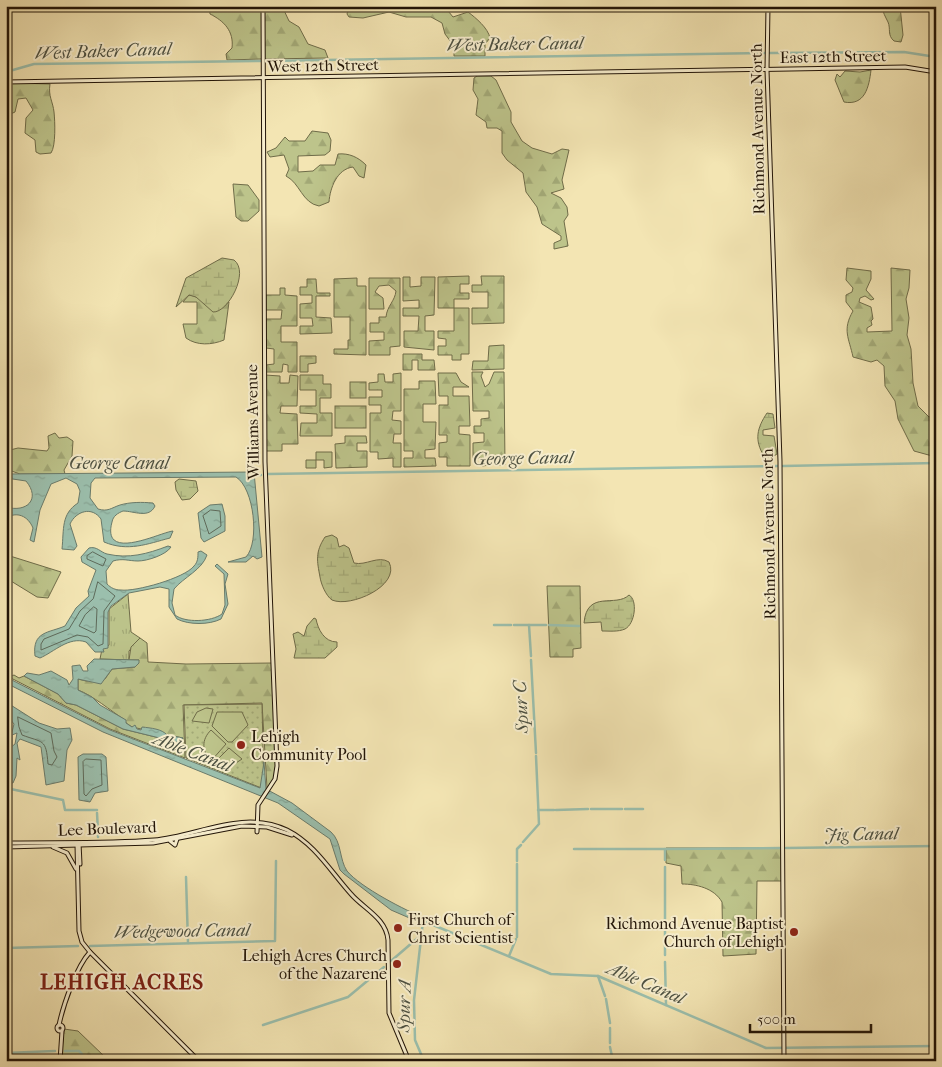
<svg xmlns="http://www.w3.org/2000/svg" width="942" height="1067" viewBox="0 0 942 1067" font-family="'IM FELL French Canon',serif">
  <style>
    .grass { fill: url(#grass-tufts); stroke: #6f6c49 }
    .forest { fill: url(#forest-firs); stroke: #6f6c49 }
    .wetland { fill: url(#wetland-marsh); stroke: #6f6c49 }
    .park { fill: url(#park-dots); stroke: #6f6c49 }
    .pitch { fill: #bdc48b; stroke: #6f6c49 }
    .water { fill: url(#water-ripples); stroke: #6a7b6b }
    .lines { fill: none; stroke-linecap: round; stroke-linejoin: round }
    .shore { stroke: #5e6a5a; stroke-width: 1 }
    .canal { stroke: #9bbfad; stroke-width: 2.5 }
    .secondary-casing { stroke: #211407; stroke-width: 5 }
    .secondary { stroke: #f7eece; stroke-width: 3 }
    .poi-dot { fill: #8f2418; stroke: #f7eece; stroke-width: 2 }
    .labels { text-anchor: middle; stroke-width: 4; stroke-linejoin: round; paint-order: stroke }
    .street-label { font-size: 16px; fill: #211407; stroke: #f7eece }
    .poi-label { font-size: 16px; fill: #211407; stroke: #f7eece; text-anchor: start }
    .water-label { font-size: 18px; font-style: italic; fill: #4c5041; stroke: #f7eece }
    .district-label { font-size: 21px; font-weight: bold; letter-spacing: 1px; fill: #7a1f14; stroke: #f7eece }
  </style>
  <defs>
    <pattern id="grass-tufts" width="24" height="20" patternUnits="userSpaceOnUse" patternTransform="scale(1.25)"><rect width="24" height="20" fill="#bdc48b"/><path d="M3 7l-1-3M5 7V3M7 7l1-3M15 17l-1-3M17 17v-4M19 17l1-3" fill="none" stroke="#a2a876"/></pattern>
    <pattern id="forest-firs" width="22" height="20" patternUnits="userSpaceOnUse" patternTransform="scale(1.25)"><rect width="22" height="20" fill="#bdc48b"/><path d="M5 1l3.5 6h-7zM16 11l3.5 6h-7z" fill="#a2a876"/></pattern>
    <pattern id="wetland-marsh" width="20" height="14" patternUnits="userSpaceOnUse" patternTransform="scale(1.25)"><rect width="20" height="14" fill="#bdc48b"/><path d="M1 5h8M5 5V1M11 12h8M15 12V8" fill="none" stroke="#a2a876"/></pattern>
    <pattern id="park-dots" width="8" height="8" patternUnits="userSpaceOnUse" patternTransform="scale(1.25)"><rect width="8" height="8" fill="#bdc48b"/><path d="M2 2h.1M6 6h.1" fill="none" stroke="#a2a876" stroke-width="1.8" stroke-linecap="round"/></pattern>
    <pattern id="water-ripples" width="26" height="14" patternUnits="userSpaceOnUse" patternTransform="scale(1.25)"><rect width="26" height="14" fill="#9bbfad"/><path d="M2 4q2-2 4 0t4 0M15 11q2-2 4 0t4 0" fill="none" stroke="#85a393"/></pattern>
  </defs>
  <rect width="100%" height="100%" fill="#f3e5b3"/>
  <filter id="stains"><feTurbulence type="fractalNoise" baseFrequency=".004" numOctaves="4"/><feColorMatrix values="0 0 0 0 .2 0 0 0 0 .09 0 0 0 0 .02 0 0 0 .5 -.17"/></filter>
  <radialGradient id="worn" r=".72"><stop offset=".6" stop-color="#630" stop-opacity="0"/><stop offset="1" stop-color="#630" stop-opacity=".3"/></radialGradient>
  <polygon class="grass" points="128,594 131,632 140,638 129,651 129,660 100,659 102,649 109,645 109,609"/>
  <g class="forest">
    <path d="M209 6H262V59L227 60 226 54 232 48C234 31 224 21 210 14Z"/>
    <polygon points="264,6 282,6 289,21 299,27 308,44 325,50 328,58 264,59"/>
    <path d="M349 6H444L453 17 468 12C476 18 488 28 490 38L485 44V56H454V46L445 34 442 23 431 17H406L389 12 363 18 349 17 347 14Z"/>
    <path d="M882 6H900L903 35 901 42 894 41C887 35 891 29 888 22 885 16 883 13 882 6Z"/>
    <path d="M871 70C869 87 865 106 844 102L835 80 837 74 840 77 845 71 860 72Z"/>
    <polygon points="477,76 491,76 496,80 511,112 511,122 522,141 532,148 552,154 562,149 569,150 562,180 564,189 551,193 561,198 567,207 568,215 564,221 568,246 554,249 554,243 561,240 561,236 542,224 537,207 526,192 523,173 507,160 502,153 502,131 497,128 487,128 486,122 476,115 478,99 473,90 474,78"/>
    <path d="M12 83 50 84C48 96 53 102 54 112 55 121 56 146 51 153L40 154 36 152 35 140 25 133 26 118 33 110 26 98 18 99 15 112 6 116V84Z"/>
    <path d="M312 131 328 133 331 140 330 151 325 155 298 156V172L313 171 320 165H335L338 154C349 153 358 157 366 165L364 178 359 176 353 167C337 169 330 188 329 202L319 206C302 203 300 183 286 176L289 169 284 155 270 157 267 152 276 148 285 137 289 141H305Z"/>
    <polygon points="233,184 248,185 259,200 259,211 248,221 241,221 236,217"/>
    <path d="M847 268 871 271V279L866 290 874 299 871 300 865 296 860 298 859 302 871 307 873 319 871 321 872 325 867 328V332L892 331 891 268 910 270 909 288 906 299 909 318 907 335 911 349 913 383 918 406 929 417 936 416V457L914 451 898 419 895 401 885 386 884 366 877 360 871 362 853 357C849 338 842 330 853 311L846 302V295L852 292 853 288 846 280Z"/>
    <polygon points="469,276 469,284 460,284 460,293 469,293 469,299 454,299 454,308 469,308 469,354 461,354 461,360 452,360 452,355 438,355 438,346 446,346 446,339 438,338 438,331 454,331 454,308 438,308 438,277"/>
    <polygon points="481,276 504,276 504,323 472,324 472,308 488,308 488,292 472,292 472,285 482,285"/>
    <polygon points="403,277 410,277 410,287 421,286 421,277 435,277 434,315 425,316 425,331 434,331 434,350 404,347 404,331 418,331 419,316 403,316 403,308 419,308 419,300 403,301"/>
    <polygon points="357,278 357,286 366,286 366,355 334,354 334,349 348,349 348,340 350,340 350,317 334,317 334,279"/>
    <path d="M369 278H400V346L390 347V355H369V341L384 340V332H370V323H379V317H386C387 306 395 301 396 291L389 285 379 286 375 292 383 298 384 309H369Z"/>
    <polygon points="307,279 316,279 317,293 330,293 330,296 316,296 316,317 331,318 332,333 300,334 300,326 313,326 312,318 300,318 300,304 312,303 312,295 300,295 300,287 307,287"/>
    <polygon points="280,288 285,288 285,295 297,296 297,326 281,326 281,342 297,342 297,372 288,372 288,365 283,364 282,372 266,372 266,365 274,364 274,349 266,348 266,319 281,319 282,310 266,310 266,295 280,295"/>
    <path d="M189 295C201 296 212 312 229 302L224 340C212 345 197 346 186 338L183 324H197V302H183Z"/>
    <polygon points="504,345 504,369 472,370 473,361 488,361 489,346"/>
    <polygon points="403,354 422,354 422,360 434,360 435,370 418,370 418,360 412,360 412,370 403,370"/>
    <polygon points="300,356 316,356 316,363 308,364 308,372 300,372"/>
    <polygon points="472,372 483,372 481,376 485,387 489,384 494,372 504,372 505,465 496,465 496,457 490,457 490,465 482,466 482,458 473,458 473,443 484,442 484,433 474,433 474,426 481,426 481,419 489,418 489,411 473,411"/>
    <polygon points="401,373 401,411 393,411 392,420 401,421 401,434 394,434 393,443 401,443 401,467 393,467 393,458 378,459 378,452 370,452 370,413 381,413 381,405 369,405 369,397 382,397 382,390 369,390 369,383 378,382 378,374 384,374 385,382 393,382 393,374"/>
    <polygon points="438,373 456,373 461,382 469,387 453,387 453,396 469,396 470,426 459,426 459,434 470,435 470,466 447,466 447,457 439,457 439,443 447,442 447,435 439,435 439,405 448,405 448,396 439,396"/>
    <polygon points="265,375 280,376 280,383 289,383 290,375 298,376 297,406 281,406 280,413 297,414 298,444 282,444 282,451 266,451"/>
    <polygon points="300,375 323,375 323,384 331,384 331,398 320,398 320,413 332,413 332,436 300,436 301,423 317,423 317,414 300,413 300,406 316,406 316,390 300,390"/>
    <polygon points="419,381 435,381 436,404 423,404 423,422 436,422 435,449 425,450 425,458 435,458 436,466 404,467 404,458 413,458 413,451 404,451 404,389 419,389"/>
    <rect x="350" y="382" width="16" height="16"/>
    <rect x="335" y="406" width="31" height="22"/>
    <polygon points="55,433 59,438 67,437 73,441 72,456 64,470 65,474 20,474 6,469 6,451 18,448 47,451 49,448 48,436"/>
    <polygon points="345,436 366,436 367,443 357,443 357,451 367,451 367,467 336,468 335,444 345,443"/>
    <polygon points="316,452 332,452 332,467 324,468 324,460 316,460 316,468 306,468 306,460 316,460"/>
    <polygon points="10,556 61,572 48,598 37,597 6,578 6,560 10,559"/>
    <polygon points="547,586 580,586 581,648 573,649 573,657 550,657"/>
    <path d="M140 638 147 643 148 662 186 664 272 663 277 766 275 777 267 788 262 703 183 705 185 758 110 729 9 677 14 675 19 678 24 676 58 694 66 703 76 705 123 729 180 743 183 738 132 727 126 723 125 720C111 711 92 695 78 690V679L86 681 105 679 112 669 135 667 139 660H129L131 647Z"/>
    <path d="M666 848H783V881H757L756 954 723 956 722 902C714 888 696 884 682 884L681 866 666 863Z"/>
    <polygon points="64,1029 78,1031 106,1058 104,1061 61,1061"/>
  </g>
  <g class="wetland">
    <path d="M222 258 234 260C250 272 228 313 213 312L196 297 189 295 176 307 186 278Z"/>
    <path d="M767 413 773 414 775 428 763 430V435L774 436 777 454 771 458 764 456C754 440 757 428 767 413Z"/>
    <polygon points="179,479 196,481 198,491 190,499 182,500 176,490 175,482"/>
    <path d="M332 535 337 538 339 547 344 545 349 548 354 563C366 566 378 555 389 562 401 586 350 608 332 600 326 596 321 584 320 577 317 561 315 552 325 537Z"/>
    <path d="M629 595C638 600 635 624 625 629 618 632 610 631 602 631L601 622 584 623C587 589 616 608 629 595Z"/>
    <path d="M314 618 316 619C318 629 324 642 337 642V647L325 658H294L296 649 293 634 298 632 304 636 307 626Z"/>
  </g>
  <polygon class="park" points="262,704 264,789 186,758 184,705"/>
  <g class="pitch">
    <polygon points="206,708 213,709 209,723 192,721 197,712"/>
    <polygon points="217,712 242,712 248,725 232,742 228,742 212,726"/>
    <path d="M211 730 226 744 211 761C202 751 201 740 211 730Z"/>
    <polygon points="229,748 242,759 233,765 224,764 218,759"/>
  </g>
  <g class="water">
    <path d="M254 472 262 557 257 559 253 556 246 562H228L246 557C260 542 254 488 236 477L95 478 91 483 90 498 98 509C108 512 111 508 120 505 130 502 142 502 153 503L155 506C149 519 134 511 123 511 118 513 113 516 112 522 101 563 161 532 173 531L170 538C147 544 128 552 104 542L101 519C92 506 76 511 70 524L77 546 74 550 62 549C64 529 61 514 78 503L80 491 77 484 66 478 51 484 40 510 34 542 30 540 33 528C28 516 17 511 6 518V507C27 513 41 499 26 481L6 478V474Z"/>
    <polygon points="222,504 225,516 225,531 204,542 201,538 198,513 210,505"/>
    <path d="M168 546 171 547C166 555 147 561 138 561 129 561 123 558 113 561L106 571 107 584C111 588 115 590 121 590 135 592 185 578 194 566 198 562 198 557 198 552L201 551 207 555C202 570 184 577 174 589L172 603 175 615C185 623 211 622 222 614L225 605 224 574 215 566 217 564 228 574 225 584 228 604 221 619C209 625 189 625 177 619L169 607V589L160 587 129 593 111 606 108 612V648L103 649 104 652H95L86 642C69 636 54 652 40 658L35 656C32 631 49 633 65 626L76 608 89 596 88 591 96 570 82 562 81 557 89 548C97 546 100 552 107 554 129 559 147 554 168 546Z"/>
    <path d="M94 659 139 660V663L135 667 112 669 101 684 78 679V690L92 697 100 705 126 720V723L132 727 135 725 137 729 141 730 142 727C151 728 162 729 167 735L183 738 180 743 123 729 76 705 66 703 58 694 24 676 27 673 39 675 51 671 67 680 69 685 73 679 72 666 80 665 83 671H88L87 666Z"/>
    <path d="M6 677 110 730 260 788 264 762 266 789 292 803 331 832C342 842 339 859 347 871 360 887 406 911 427 919L421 923 391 910 344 874 340 870 330 839 278 803 103 732 6 683Z"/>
    <polygon points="6,702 39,723 57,729 70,728 72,740 67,750 64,781 46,785 41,747 20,739 17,743 20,760 17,758 16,776 13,783 9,783 7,772 11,761 9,757 6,757 6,751 15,744 17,733 12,735 12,745 6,747 6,741 11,736 14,724 10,719 6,718"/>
    <polygon points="83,754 102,754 106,757 108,791 95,793 90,802 79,800 78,757"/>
  </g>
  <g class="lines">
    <g class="shore">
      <polygon points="211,510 220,511 221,526 209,534 203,516"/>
      <polygon points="93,552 106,559 103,566 87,559 87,556"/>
      <polygon points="98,582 115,596 104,611 103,644 98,646 88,637 77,635 41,650 41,644 44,639 69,629 80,611 93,599"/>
      <polygon points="94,607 97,609 96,631 94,633 79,626 85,615"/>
      <path d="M18 717 51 733 54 751 57 757 52 765 48 764C46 738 43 743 22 735L19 727Z"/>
      <polygon points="86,759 101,760 102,785 92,789 86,796 84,794 83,762"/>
    </g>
    <g class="canal">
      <polyline points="770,53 904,52 936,57"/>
      <polyline points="264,61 765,53"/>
      <polyline points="6,72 34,64 261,61"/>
      <polyline points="783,466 936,463"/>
      <polyline points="268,474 778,466"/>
      <polyline points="253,475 261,475"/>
      <polyline points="494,625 511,625"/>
      <polyline points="514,625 529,625 531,656"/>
      <polyline points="529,625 546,625"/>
      <polyline points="549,625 579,626"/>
      <polyline points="531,660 536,753"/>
      <polyline points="6,788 63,800 65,810 97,810"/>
      <polyline points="591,809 622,809"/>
      <polyline points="625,809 643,809"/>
      <polyline points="538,810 554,810"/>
      <polyline points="556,810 588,809"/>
      <polyline points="97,813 98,832"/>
      <polyline points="98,834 98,837"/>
      <polyline points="523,842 539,824 536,756"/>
      <polyline points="786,848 936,846"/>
      <polyline points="574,849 665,849"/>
      <polyline points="665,860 665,849 781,848"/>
      <polyline points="517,861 517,849 521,845"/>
      <polyline points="517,864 517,937"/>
      <polyline points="665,867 665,955"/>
      <polyline points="186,877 188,943"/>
      <polyline points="421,920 551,974 598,976 766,1048 936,1046"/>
      <polyline points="423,921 414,1000 415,1040 424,1061"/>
      <polyline points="90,946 275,941 276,861"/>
      <polyline points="6,948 78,946"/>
      <polyline points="509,956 516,939"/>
      <polyline points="391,961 420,936"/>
      <polyline points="665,962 666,1005"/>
      <polyline points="598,976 605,996"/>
      <polyline points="606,999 610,1023"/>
      <polyline points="263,1025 348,997 384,967"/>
      <polyline points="610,1043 610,1028"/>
      <polyline points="610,1047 613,1061"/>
      <polyline points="65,1051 79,1051 82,1054 83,1061"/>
      <polyline points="6,1053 55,1051"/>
    </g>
    <g class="secondary-casing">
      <g id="secondary">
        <polyline points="768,6 767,70 780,461 784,1061"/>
        <polyline points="6,82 905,67 936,72"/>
        <polyline points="257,832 258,805 275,779 277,766 265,462 263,6"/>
        <polyline points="170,841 175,845 177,839"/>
        <path d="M6 843C55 842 105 844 154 840 198 836 243 809 287 830 315 844 331 872 351 894 364 909 386 918 388 940L389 1013 409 1061"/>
        <polyline points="79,843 80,864"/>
        <polyline points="77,845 79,931 82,942 90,952 199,1061"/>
        <polyline points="6,847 153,843 242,826 267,827 292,835"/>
        <polyline points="53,847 67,853 76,869"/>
        <circle cx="60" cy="1028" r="3"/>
        <path d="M59 1025C63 1006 76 967 90 952"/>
        <polyline points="60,1061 62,1031"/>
      </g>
    </g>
    <use href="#secondary" class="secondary"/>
  </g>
  <g class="poi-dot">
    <circle cx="241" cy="745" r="5"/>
    <circle cx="398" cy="928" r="5"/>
    <circle cx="794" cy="932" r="5"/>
    <circle cx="397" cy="964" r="5"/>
  </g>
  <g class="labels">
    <g class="street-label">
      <text transform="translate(833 56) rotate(-1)" y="6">East 12th Street</text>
      <text transform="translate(323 65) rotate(-1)" y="6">West 12th Street</text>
      <text transform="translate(757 129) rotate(-91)" y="6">Richmond Avenue North</text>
      <text transform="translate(252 422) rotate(-91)" y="6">Williams Avenue</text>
      <text transform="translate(768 534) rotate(-91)" y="6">Richmond Avenue North</text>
      <text transform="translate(107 828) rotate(-2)" y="6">Lee Boulevard</text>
    </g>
    <g class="poi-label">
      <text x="251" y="742">Lehigh<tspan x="251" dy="18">Community Pool</tspan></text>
      <text x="408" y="925">First Church of<tspan x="408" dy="18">Christ Scientist</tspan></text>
      <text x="784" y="929" text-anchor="end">Richmond Avenue Baptist<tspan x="784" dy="18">Church of Lehigh</tspan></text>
      <text x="387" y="961" text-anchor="end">Lehigh Acres Church<tspan x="387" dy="18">of the Nazarene</tspan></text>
    </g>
    <g class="water-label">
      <text transform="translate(515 44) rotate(-1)" y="6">West Baker Canal</text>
      <text transform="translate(103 51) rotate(-2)" y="6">West Baker Canal</text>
      <text transform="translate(523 458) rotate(-1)" y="6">George Canal</text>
      <text x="119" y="469">George Canal</text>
      <text transform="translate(521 707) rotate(-93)" y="6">Spur C</text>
      <text transform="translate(193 752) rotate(21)" y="6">Able Canal</text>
      <text transform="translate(861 834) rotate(-1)" y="6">Jig Canal</text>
      <text transform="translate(182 931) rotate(-1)" y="6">Wedgewood Canal</text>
      <text transform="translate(646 983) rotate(23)" y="6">Able Canal</text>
      <text transform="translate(404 1006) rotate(-89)" y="6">Spur A</text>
    </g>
    <g class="district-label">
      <text x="122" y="989">LEHIGH ACRES</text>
    </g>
  </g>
  <rect width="942" height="1067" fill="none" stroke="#f3e5b3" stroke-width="25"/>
  <rect x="8" y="8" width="927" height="1052" fill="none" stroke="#211407" stroke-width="2.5"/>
  <rect x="12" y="12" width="917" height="1042" fill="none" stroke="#211407"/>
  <path d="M750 1024v8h121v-8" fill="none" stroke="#211407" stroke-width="2.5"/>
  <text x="757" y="1024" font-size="15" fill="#211407" stroke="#f7eece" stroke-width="4" paint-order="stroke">500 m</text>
  <rect width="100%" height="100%" filter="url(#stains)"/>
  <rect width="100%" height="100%" fill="url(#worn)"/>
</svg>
